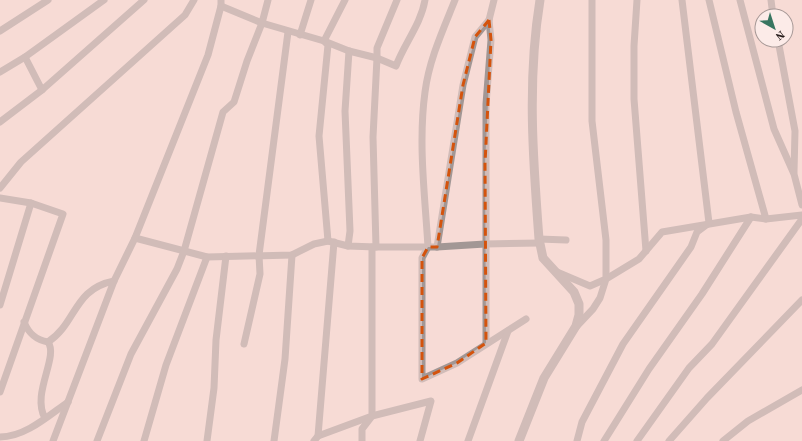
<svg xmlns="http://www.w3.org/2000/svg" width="802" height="441" viewBox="0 0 802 441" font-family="'Source Serif 4',serif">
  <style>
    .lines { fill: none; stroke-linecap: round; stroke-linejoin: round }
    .minor { stroke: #a29795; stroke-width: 7 }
    .tertiary { stroke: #a29795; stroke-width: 9 }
    .marked { fill: none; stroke: #d4530d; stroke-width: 3; stroke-dasharray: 8 5; stroke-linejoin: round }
  </style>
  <rect width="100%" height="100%" fill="#f7dbd6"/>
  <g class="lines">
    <g class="minor">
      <path d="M455 0C443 30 429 60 425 92 418 143 425 196 428 247L422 258V379L457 363 526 319"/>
      <polyline points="637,0 634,46 634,99 646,251"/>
      <polyline points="709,0 736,112 766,219"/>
      <polyline points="740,0 774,129 794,174 802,205"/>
      <polyline points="771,0 773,16"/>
      <path d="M221 6 262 23 324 41 349 51 377 58 396 66C404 44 421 24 425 0"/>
      <polyline points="0,31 48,0"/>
      <polyline points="300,35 311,0"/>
      <polyline points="778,40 795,131 794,172"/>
      <polyline points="25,57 42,90"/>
      <polyline points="0,72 25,57 104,0"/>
      <polyline points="0,122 42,90 144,0"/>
      <polyline points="0,188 21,162 185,15 194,0"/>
      <polyline points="0,198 31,203 63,214 0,392"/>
      <polyline points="135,238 207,257 292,255 314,244 328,241 348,246 376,247 437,247 485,244 540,243"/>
      <polyline points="539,239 566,240"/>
      <polyline points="328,241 319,136 328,45 324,41 345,0"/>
      <polyline points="348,246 350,231 345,111 349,51"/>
      <polyline points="376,247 373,137 377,58 377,48 397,0"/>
      <polyline points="437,247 463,85 475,37 489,20"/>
      <polyline points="557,272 590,286 606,279 606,240 592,121 592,0"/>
      <polyline points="0,305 31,203"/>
      <path d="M24 322C29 334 36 340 48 342 77 323 73 289 114 281"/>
      <polyline points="577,326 593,309 600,298 606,279 639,259 662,232 751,217 766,219 802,215"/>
      <polyline points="486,343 486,104 491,40 489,20 494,0"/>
      <polyline points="244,344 260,274 259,255 288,32"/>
      <path d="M45 418C31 394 59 357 48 342"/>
      <polyline points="318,436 372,416 372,247"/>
      <path d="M0 437C25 437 48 416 68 402"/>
      <polyline points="53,441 114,281 135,238 208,55 221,6 221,0"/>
      <polyline points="97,441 131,354 177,269 184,251 223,112 234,102 247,61 262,23 268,0"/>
      <polyline points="144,441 166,365 207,257"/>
      <polyline points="207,441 214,388 216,340 226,256"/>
      <polyline points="274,441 285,359 292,255"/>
      <polyline points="314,441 318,436 334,242"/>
      <polyline points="362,441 362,429 372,416 431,401 420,441"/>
      <polyline points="468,441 508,331"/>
      <polyline points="577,441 582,422 623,344 691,247 697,232 709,223 682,0"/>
      <polyline points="604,441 649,369 702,294 751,217"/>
      <polyline points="637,441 689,368 712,344 802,219"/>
      <polyline points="669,441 707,398 802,300"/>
      <polyline points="723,441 748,421 802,390"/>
    </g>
    <path class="tertiary" d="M519 441 544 378 576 326 579 315V304L574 292 543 258 539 239C533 160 527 79 540 0"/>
  </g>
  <path d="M0 0H802V441H0ZM489 20 491 40 485 164 486 343 457 363 422 379V258L428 247H437L463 85 475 37Z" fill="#f7dbd6" fill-opacity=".55" fill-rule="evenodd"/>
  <path class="marked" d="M489 20 491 40 485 164 486 343 457 363 422 379V258L428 247H437L463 85 475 37Z"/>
  <g transform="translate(774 28) rotate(141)"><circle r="19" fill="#fcebe8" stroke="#a69896"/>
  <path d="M0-3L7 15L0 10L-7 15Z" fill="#387560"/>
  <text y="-6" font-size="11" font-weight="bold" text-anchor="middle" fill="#251b1a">N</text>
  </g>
</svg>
